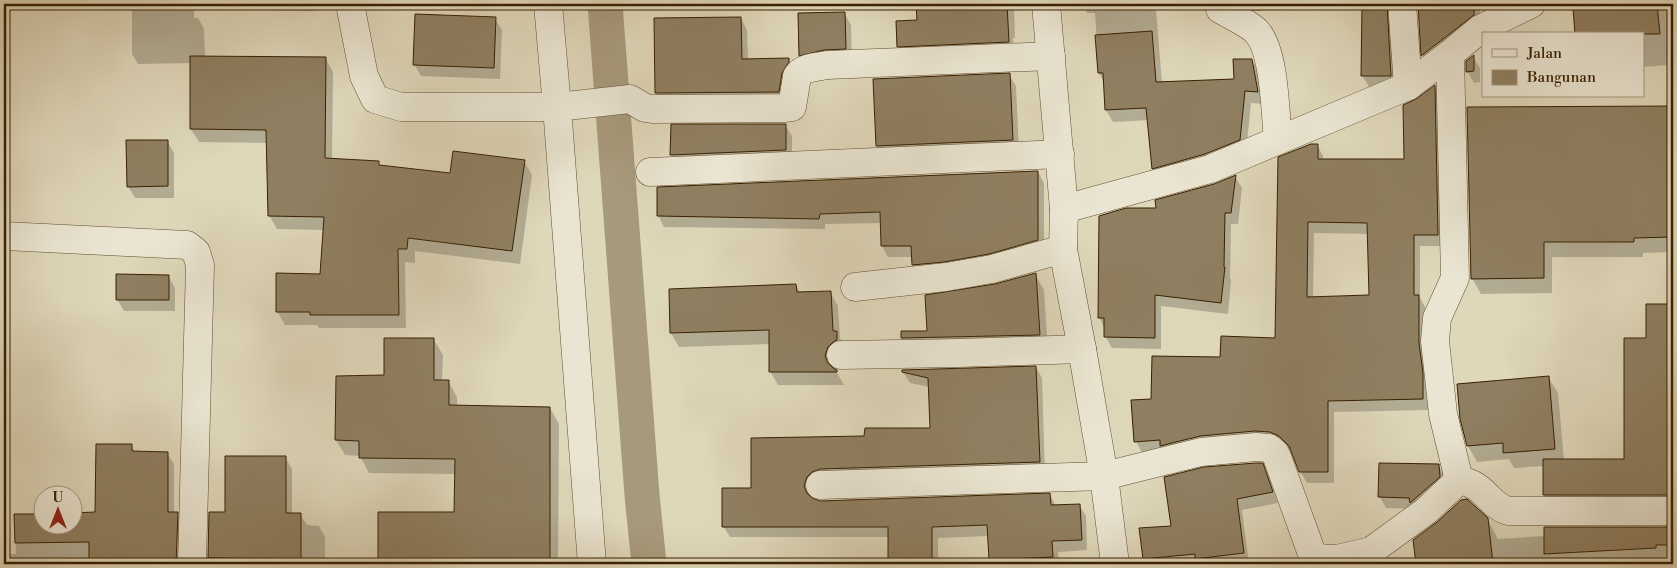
<svg xmlns="http://www.w3.org/2000/svg" width="1677" height="568" viewBox="0 0 1677 568" font-family="'Libre Bodoni',serif">
  <style>
    .shadow { fill: #0003; fill-rule: evenodd }
    .lines { fill: none; stroke-linecap: round; stroke-linejoin: round }
    .canal { stroke: #a7997b; stroke-width: 35 }
    .building { fill: #8f7f61; stroke: #392000; fill-rule: evenodd }
    .minor-casing { stroke: #624e2e; stroke-width: 29 }
    .minor { stroke: #eae5d2; stroke-width: 28 }
  </style>
  <rect width="100%" height="100%" fill="#dfd7ba"/>
  <filter id="stains"><feTurbulence type="fractalNoise" baseFrequency=".004" numOctaves="4"/><feColorMatrix values="0 0 0 0 .2 0 0 0 0 .09 0 0 0 0 .02 0 0 0 .5 -.17"/></filter>
  <radialGradient id="worn" r=".72"><stop offset=".6" stop-color="#630" stop-opacity="0"/><stop offset="1" stop-color="#630" stop-opacity=".3"/></radialGradient>
  <g class="shadow">
    <polygon points="132,4 194,4 194,18 198,18 204,29 205,57 325,58 333,72 332,159 378,163 380,166 451,175 524,161 532,175 520,264 415,251 415,263 405,262 406,328 319,328 317,325 285,325 277,311 322,275 324,230 277,229 269,215 268,143 199,142 191,129 191,63 138,64 132,54"/>
    <polygon points="256,4 314,4 314,11 259,10"/>
    <polygon points="917,4 1014,4 1015,38 1013,38 1014,52 904,56 898,46 918,21"/>
    <polygon points="1082,4 1261,4 1261,11 1243,11 1218,8 1156,10 1162,83 1235,81 1252,60 1259,72 1264,104 1251,103 1246,152 1160,180 1153,168 1149,120 1113,122 1106,110 1104,82 1099,73 1095,13 1087,13"/>
    <polygon points="1344,4 1399,4 1397,88 1369,87 1362,75 1363,9 1347,9"/>
    <polygon points="1419,4 1480,4 1480,27 1429,67 1423,56"/>
    <polygon points="1631,4 1665,4 1673,43 1673,56 1667,57 1668,65 1643,67 1643,34 1574,9"/>
    <polygon points="844,13 851,25 852,60 806,67 800,55"/>
    <polygon points="741,18 747,30 748,60 788,59 795,71 785,104 663,105 656,93 655,19"/>
    <polygon points="495,19 502,30 500,79 421,76 414,64"/>
    <polygon points="1473,57 1480,68 1480,82 1474,83 1467,71"/>
    <polygon points="1009,75 1016,86 1019,152 884,158 877,146 874,80"/>
    <path d="M1435 87 1441 98 1444 246H1420V298L1425 307V355L1429 410 1334 412V483H1307L1300 471 1293 454 1287 447 1142 453 1136 441 1153 400 1222 358 1276 339 1317 145 1323 156V160H1405L1417 100ZM1314 233 1369 234 1370 297 1313 298Z"/>
    <polygon points="1673,107 1673,252 1643,253 1643,257 1552,257 1552,293 1481,294 1472,278 1468,108"/>
    <polygon points="785,125 792,136 792,162 678,167 672,155 672,126"/>
    <polygon points="167,141 174,153 174,198 135,198 128,186"/>
    <polygon points="1038,172 1044,183 1044,251 919,276 913,265 912,257 888,257 882,246 882,223 825,224 825,229 664,227 658,215"/>
    <polygon points="1235,177 1242,188 1238,224 1231,224 1230,278 1231,280 1228,314 1161,306 1161,349 1112,348 1105,336 1105,329 1099,317 1158,210"/>
    <polygon points="1035,274 1044,290 1048,351 912,354 902,338 902,332 928,332"/>
    <polygon points="168,276 175,288 175,311 124,311 117,299"/>
    <polygon points="796,285 800,293 830,292 838,306 840,338 844,346 835,361 833,370 836,371 844,385 778,385 770,371 770,344 679,347 671,333 670,290"/>
    <polygon points="1648,305 1673,305 1673,511 1553,510 1544,495 1544,466 1514,468 1509,459 1477,462 1468,446 1548,377 1558,393 1564,461 1626,460 1648,340"/>
    <polygon points="434,340 443,355 442,381 448,381 457,397 457,406 550,408 559,424 558,564 379,564 379,513 455,513 456,474 369,473 360,456 345,455 336,440 385,376"/>
    <polygon points="1036,367 1042,378 1045,473 812,488 810,498 820,502 1050,495 1056,506 1079,505 1086,516 1087,550 1058,552 1059,564 990,564 989,536 938,538 938,564 889,564 889,537 730,537 723,526 753,489 866,438 931,430 930,387 910,383 903,372"/>
    <polygon points="132,446 135,452 167,453 174,464 174,513 177,513 184,524 183,564 4,564 4,554 16,554 15,515 42,514 42,526 72,526 96,513"/>
    <polygon points="285,457 292,469 292,514 300,514 307,525 319,526 325,537 325,564 209,564 210,513 226,514"/>
    <polygon points="1262,464 1268,476 1278,503 1242,510 1249,564 1144,564 1141,530 1172,527"/>
    <polygon points="1438,465 1445,477 1414,509 1386,508 1380,497"/>
    <polygon points="1487,519 1496,535 1497,539 1545,536 1545,528 1673,528 1673,564 1417,564 1415,540"/>
  </g>
  <g class="lines">
    <polyline class="canal" points="605,4 642,495 649,564"/>
  </g>
  <g class="building">
    <polygon points="916,4 1007,4 1009,42 897,47 896,21 917,20"/>
    <polygon points="1362,4 1387,4 1391,76 1361,76"/>
    <polygon points="1418,4 1474,4 1474,15 1421,56"/>
    <polygon points="1618,4 1657,4 1660,34 1575,34 1573,8"/>
    <polygon points="845,12 846,49 824,50 799,56 798,13"/>
    <polygon points="415,14 496,17 494,68 413,65"/>
    <polygon points="741,17 742,59 789,58 789,62 782,73 779,92 655,93 654,18"/>
    <polygon points="1152,31 1156,82 1234,79 1233,59 1252,59 1258,92 1245,91 1240,140 1205,154 1152,169 1146,108 1105,110 1103,73 1098,73 1095,35"/>
    <polygon points="1474,55 1474,71 1466,72 1466,61"/>
    <polygon points="190,56 326,57 325,158 379,161 379,165 450,173 453,151 525,160 512,251 408,238 407,249 398,249 399,315 310,315 310,312 276,312 276,273 320,274 324,217 268,216 266,130 190,129"/>
    <polygon points="1010,73 1013,140 876,146 873,79"/>
    <path d="M1435 85 1438 235H1414V295H1419V343L1423 373V399L1328 401V472H1299L1289 446 1279 436 1270 432 1255 431 1200 436 1160 446V440L1134 442 1131 400 1151 399 1152 356 1220 357 1221 336 1275 338 1278 157 1311 144H1318V159H1404L1403 105 1416 99ZM1308 222 1367 223 1369 295 1307 297Z"/>
    <polygon points="1673,106 1673,237 1634,238 1634,242 1544,242 1544,278 1471,279 1467,107"/>
    <polygon points="671,124 786,124 786,150 670,155"/>
    <polygon points="126,140 168,140 168,186 127,187"/>
    <polygon points="1038,171 1038,240 989,254 944,262 912,265 911,246 881,246 880,212 820,214 819,219 657,216 657,187"/>
    <polygon points="1236,175 1231,213 1225,213 1224,267 1225,267 1221,303 1155,295 1155,338 1104,337 1104,318 1098,318 1099,216 1126,208 1156,208 1155,200 1214,184"/>
    <polygon points="1036,273 1040,335 901,338 901,331 927,331 925,295 995,284"/>
    <polygon points="116,274 169,275 169,300 116,300"/>
    <polygon points="796,284 797,292 831,291 833,331 837,331 837,340 833,342 828,347 825,356 828,363 833,368 837,370 837,372 769,372 769,330 670,333 669,289"/>
    <polygon points="1646,304 1673,304 1673,495 1543,495 1543,459 1624,459 1624,338 1646,338"/>
    <polygon points="384,338 434,338 434,380 449,380 449,405 550,407 550,564 378,564 378,512 454,512 455,459 359,458 359,441 335,440 336,376 384,375"/>
    <polygon points="1036,366 1040,462 820,469 812,472 807,477 804,486 807,493 812,498 820,501 1050,493 1051,505 1080,504 1082,540 1052,541 1053,557 989,560 987,525 932,527 932,564 888,564 888,527 722,527 722,488 751,488 751,438 864,436 865,428 930,428 928,378 902,372 902,370"/>
    <polygon points="1549,376 1555,449 1503,453 1503,443 1467,446 1460,419 1457,384"/>
    <polygon points="96,444 132,444 132,451 168,452 168,512 178,512 176,564 89,564 89,542 15,543 14,514 42,514 42,526 72,526 72,513 95,512"/>
    <polygon points="225,456 286,456 286,513 301,513 301,559 208,558 209,512 225,512"/>
    <polygon points="1256,463 1263,463 1273,492 1237,499 1244,553 1195,559 1195,554 1143,559 1139,528 1171,526 1164,477 1204,467"/>
    <polygon points="1379,463 1439,464 1440,477 1410,503 1409,498 1378,497"/>
    <polygon points="1467,499 1488,518 1493,564 1416,564 1413,540 1437,522 1461,500"/>
    <polygon points="1544,527 1673,527 1673,545 1656,545 1656,548 1544,554"/>
  </g>
  <g class="lines">
    <g class="minor-casing">
      <g id="minor">
        <polyline points="350,4 364,76 375,99 401,107 557,107 548,4"/>
        <polyline points="1046,4 1064,209 1063,249 1082,349 1104,476 1115,564"/>
        <polyline points="1402,4 1408,86"/>
        <path d="M1220 9C1230 15 1248 23 1256 31 1275 50 1275 113 1278 140"/>
        <path d="M1450 54 1455 278 1437 318 1435 341 1443 414 1459 480C1486 485 1487 504 1508 511H1673"/>
        <polyline points="650,172 1060,154"/>
        <polyline points="1064,209 1210,169 1408,86 1450,54 1480,29 1531,4"/>
        <polyline points="4,236 187,245 196,252 200,265 192,564"/>
        <polyline points="855,287 946,277 992,269 1063,249"/>
        <polyline points="841,355 959,353 1082,349"/>
        <polyline points="820,485 1104,476 1201,452 1256,447 1269,448 1275,453 1277,457 1311,551 1316,558 1337,559 1371,551 1426,511 1459,480"/>
        <path d="M592 564 557 107 630 99 645 108 652 109 784 108 792 107 797 76C803 67 817 67 827 65L1051 56"/>
      </g>
    </g>
    <use href="#minor" class="minor"/>
  </g>
  <rect width="1677" height="568" fill="none" stroke="#dfd7ba" stroke-width="20"/>
  <rect x="5" y="5" width="1667" height="558" fill="none" stroke="#392000" stroke-width="2.5"/>
  <rect x="10" y="10" width="1657" height="548" fill="none" stroke="#392000"/>
  <rect x="1482" y="32" width="162" height="65" fill="#eae5d2" stroke="#a3967e"/>
  <rect x="1492" y="49" width="25" height="8" fill="#eae5d2" stroke="#a3967e"/>
  <text x="1527" y="58" font-size="15" fill="#392000">Jalan</text>
  <rect x="1492" y="70" width="25" height="15" fill="#8f7f61" stroke="#a3967e"/>
  <text x="1527" y="82" font-size="15" fill="#392000">Bangunan</text>
  <g transform="translate(58 510)"><circle r="24" fill="#eae5d2" stroke="#a3967e"/>
  <path d="M0-4L9 19L0 12L-9 19Z" fill="#8f2418"/>
  <text y="-8" font-size="14" font-weight="bold" text-anchor="middle" fill="#392000">U</text>
  </g>
  <rect width="100%" height="100%" filter="url(#stains)"/>
  <rect width="100%" height="100%" fill="url(#worn)"/>
</svg>
